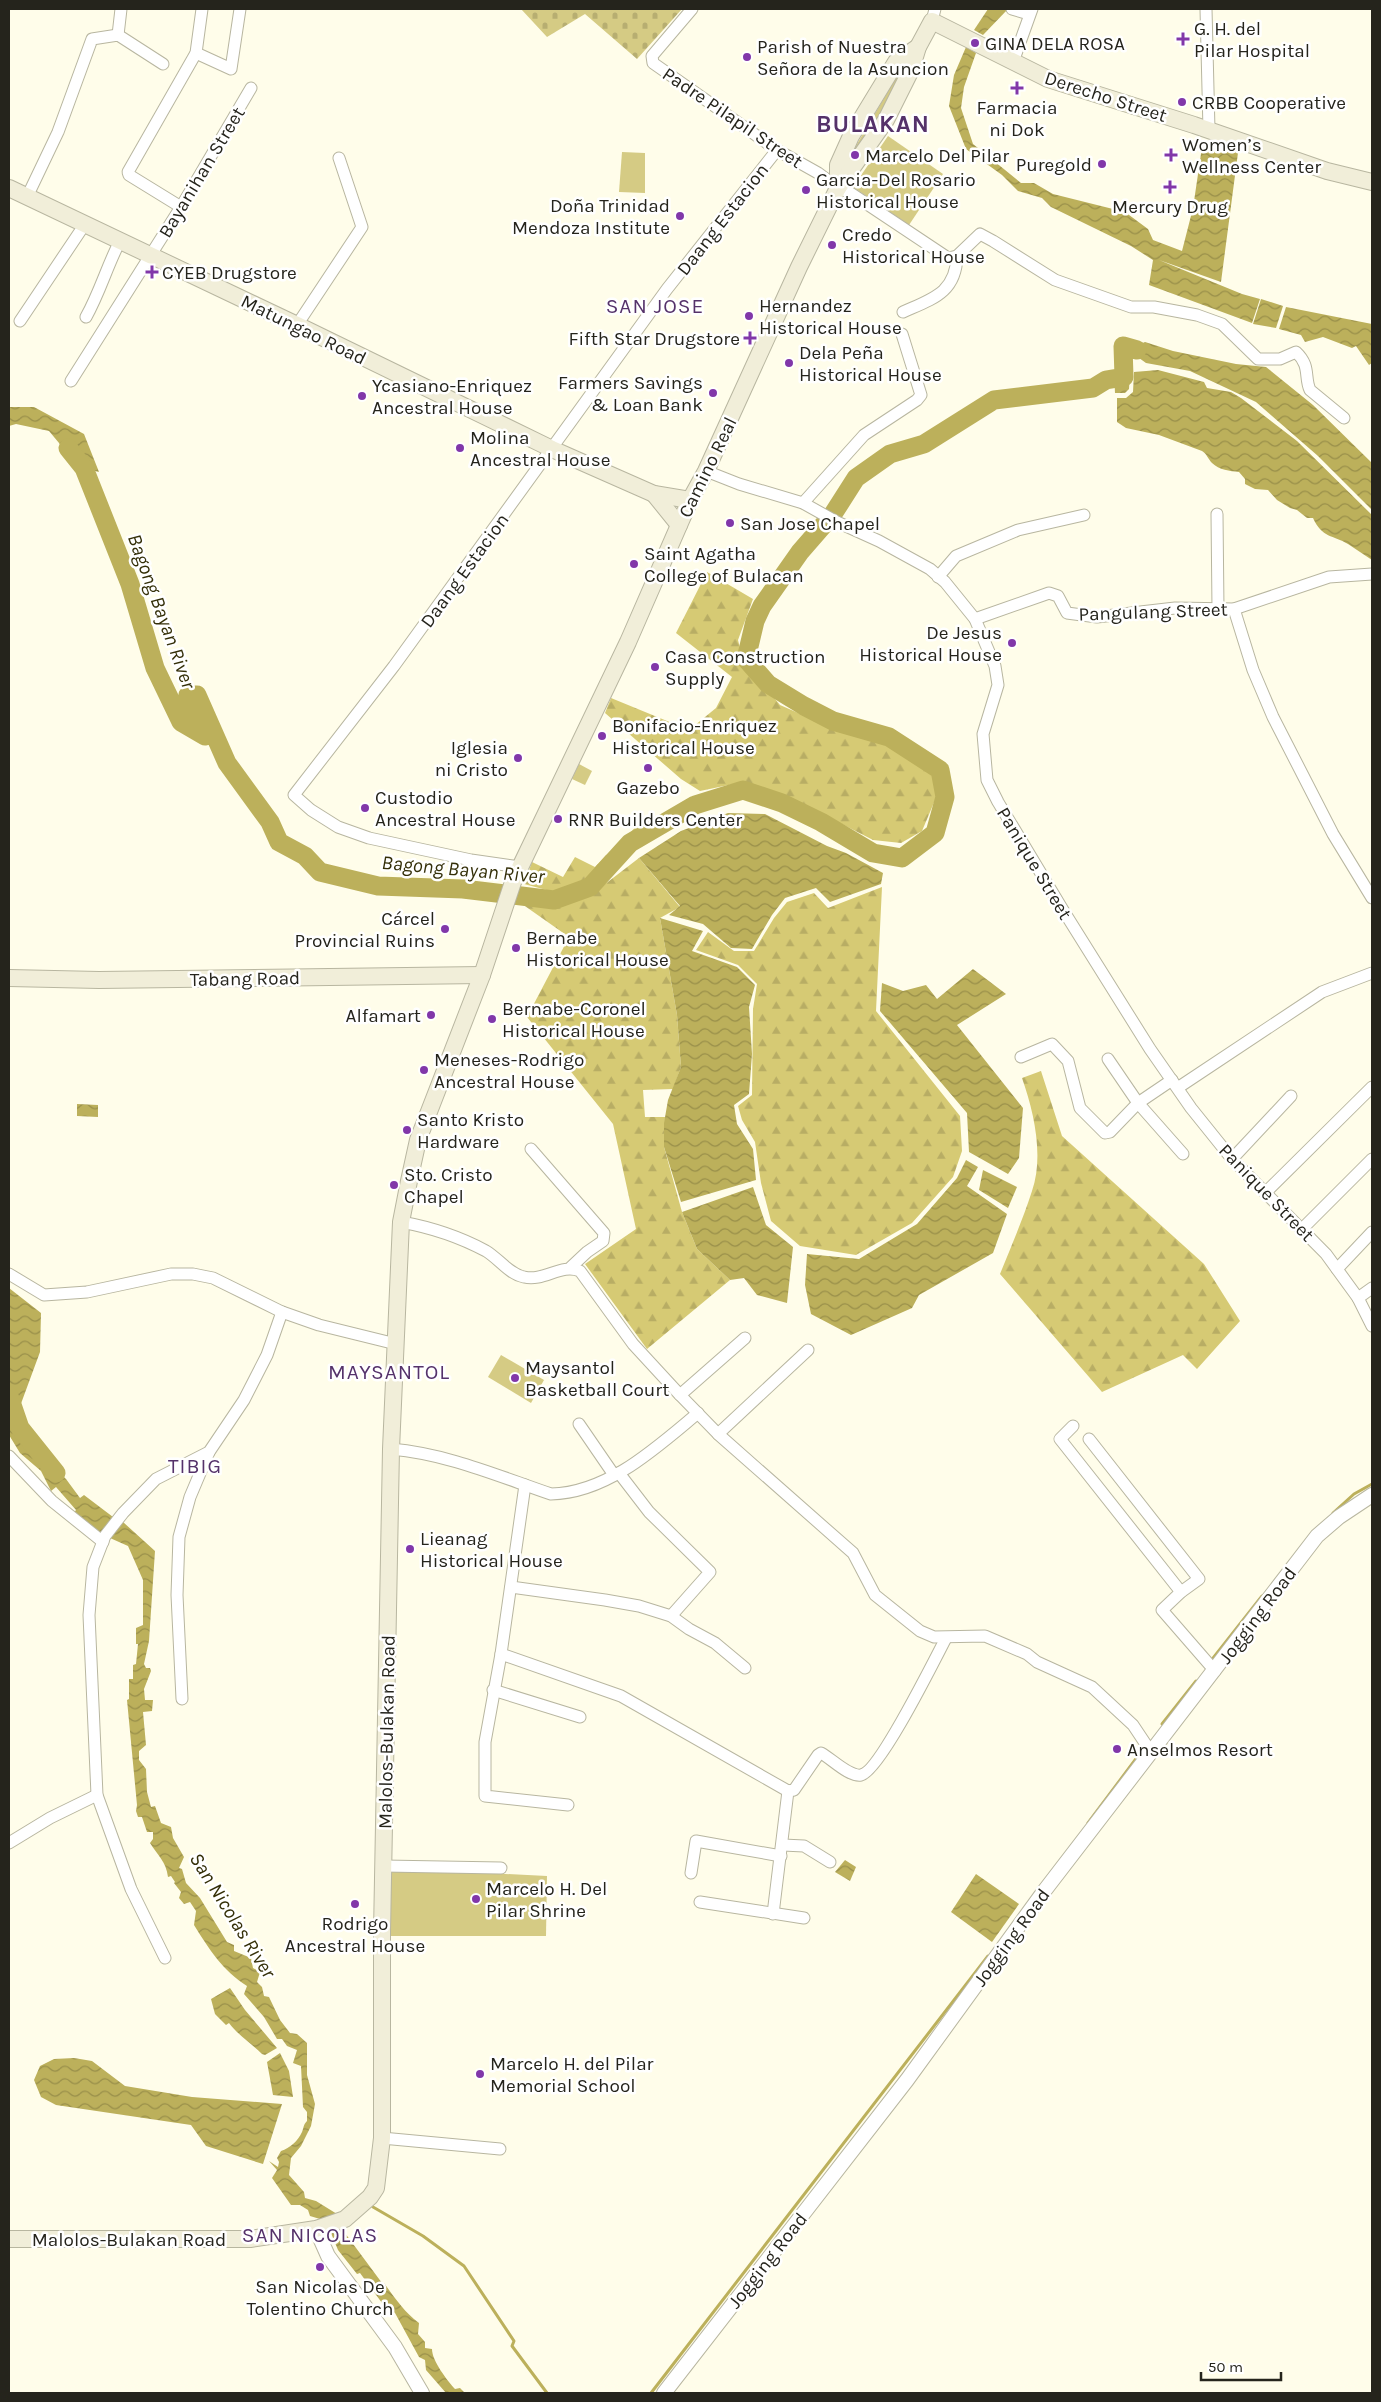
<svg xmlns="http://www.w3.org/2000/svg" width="1381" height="2402" viewBox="0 0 1381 2402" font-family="Karla,sans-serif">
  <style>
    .forest { fill: url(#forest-firs) }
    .cemetery { fill: url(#cemetery-stones) }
    .green { fill: #d5cb84 }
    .water { fill: url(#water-waves) }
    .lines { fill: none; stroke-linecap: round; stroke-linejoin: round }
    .stream { stroke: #bcb05b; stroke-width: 3 }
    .river { stroke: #bcb05b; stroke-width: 19 }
    .minor-casing { stroke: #b8b6a0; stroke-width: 13 }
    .tertiary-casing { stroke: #b8b6a0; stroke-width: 16 }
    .secondary-casing { stroke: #b8b6a0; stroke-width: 18 }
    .minor { stroke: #fff; stroke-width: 11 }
    .tertiary { stroke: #fff; stroke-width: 14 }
    .secondary { stroke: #f1eed9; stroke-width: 16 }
    .poi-dot { fill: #8137a9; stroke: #fff; stroke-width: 2 }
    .labels { text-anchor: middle; stroke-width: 5; stroke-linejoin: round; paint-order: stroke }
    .poi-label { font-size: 19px; fill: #25241c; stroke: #fff; text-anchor: start }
    .street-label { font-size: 19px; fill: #25241c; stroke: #fff }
    .water-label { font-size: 20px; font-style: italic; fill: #342f08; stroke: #fff }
    .quarter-label { font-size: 21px; letter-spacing: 1px; fill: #55326a; stroke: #fff }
    .district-label { font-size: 24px; font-weight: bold; letter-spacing: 1px; fill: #55326a; stroke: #fff }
  </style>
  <defs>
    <pattern id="forest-firs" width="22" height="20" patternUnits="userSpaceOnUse" patternTransform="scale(1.25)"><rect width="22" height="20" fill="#d6ca74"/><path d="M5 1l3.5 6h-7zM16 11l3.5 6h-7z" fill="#b8ad64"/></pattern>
    <pattern id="cemetery-stones" width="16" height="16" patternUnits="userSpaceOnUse" patternTransform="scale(1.25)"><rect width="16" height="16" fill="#d5cb84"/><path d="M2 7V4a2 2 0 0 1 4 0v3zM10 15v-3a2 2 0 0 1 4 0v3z" fill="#b7ae71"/></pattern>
    <pattern id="water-waves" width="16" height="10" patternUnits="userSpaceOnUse" patternTransform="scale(1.25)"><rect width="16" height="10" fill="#bcb05b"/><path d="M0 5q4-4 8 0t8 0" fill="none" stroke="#998f4a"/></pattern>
  </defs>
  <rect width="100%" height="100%" fill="#fffdea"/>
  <g class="forest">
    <polygon points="707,572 753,599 738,640 743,660 780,705 821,723 883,740 932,771 938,793 922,831 901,843 873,840 807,806 743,782 700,791 681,779 605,713 611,698 689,730 716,708 732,677 676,633"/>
    <polygon points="636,826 648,826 632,838 588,884 558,893 524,884 532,862 563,877 575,857 595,867 606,855 615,852"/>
    <polygon points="639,858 680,907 660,918 677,1015 681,1067 673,1089 643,1090 645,1117 665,1117 664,1147 682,1212 697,1249 730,1280 647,1349 585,1264 636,1229 613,1124 527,1017 569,937 522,904 560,901 596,891"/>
    <polygon points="882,887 876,1011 960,1116 962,1151 953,1177 912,1223 856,1255 800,1246 771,1221 761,1183 755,1142 742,1120 738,1106 752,1095 753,1009 757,984 738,965 696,950 708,932 734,951 754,951 774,918 787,902 814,893 828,908"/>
    <path d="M1041 1071 1062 1136 1204 1264 1240 1321 1197 1369 1183 1355 1102 1392 1000 1274C1011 1247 1023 1219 1032 1191 1044 1156 1034 1112 1022 1078Z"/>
  </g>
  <polygon class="cemetery" points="521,9 682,9 637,59 585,14 547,37"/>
  <g class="green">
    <polygon points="903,66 905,67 871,134 847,161"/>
    <polygon points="888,136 943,174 909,225 853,187"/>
    <polygon points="622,152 645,153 645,193 619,192"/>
    <polygon points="579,764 592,771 585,785 572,779"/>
    <polygon points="501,1355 544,1380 531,1403 488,1377"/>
    <polygon points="389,1868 547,1876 546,1936 388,1936"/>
  </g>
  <g class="water">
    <polygon points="988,9 1008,9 983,35 974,30"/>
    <polygon points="966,47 976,53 964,87 961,108 973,144 1021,183 1034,183 1053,194 1125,212 1148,229 1153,240 1182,251 1193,208 1202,147 1232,152 1233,144 1239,145 1221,282 1159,260 1242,294 1260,299 1252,323 1149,285 1153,260 1131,246 1051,207 1042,198 1018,191 1002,175 966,149 949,106 954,75"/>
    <polygon points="1261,299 1283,306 1276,328 1253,324"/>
    <polygon points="1286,307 1372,324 1372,363 1369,365 1356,346 1352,348 1323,337 1305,342 1301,335 1279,329"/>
    <polygon points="1145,342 1173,351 1236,364 1266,367 1313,405 1372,463 1372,510 1318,456 1256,402 1190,371 1146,363 1128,350 1123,356 1116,353 1119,344 1136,346"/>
    <polygon points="1124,367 1130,372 1129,389 1125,393 1115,393 1114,372"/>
    <path d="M1158 370 1204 382 1207 388 1231 392 1241 398 1297 441 1372 515V560C1364 555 1356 549 1348 544 1333 535 1322 538 1313 518H1307L1297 510 1290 508 1277 500 1268 490 1255 489 1245 484V479L1239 472C1230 471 1219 470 1212 463 1208 459 1207 454 1202 451L1159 435 1126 428 1117 422V398H1126L1133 392 1134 372Z"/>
    <polygon points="9,407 34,407 84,434 99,472 79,467 49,431 16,424 9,426"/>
    <polygon points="728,813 765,814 827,846 846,853 883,873 881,884 830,902 816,888 785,898 772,915 752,949 731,948 703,924 669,915 680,906 639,858 681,831"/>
    <polygon points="660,918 703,931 692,951 737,967 755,985 749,1007 752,1054 749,1094 734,1105 737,1124 753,1149 756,1180 681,1202 664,1147 664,1123 668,1100 681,1067 677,1015"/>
    <polygon points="973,969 1006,994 957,1025 1023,1108 1019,1158 1008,1174 969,1152 967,1113 880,1011 882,983 903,991 926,985 937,999"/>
    <polygon points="77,1104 98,1105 98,1117 77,1116"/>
    <polygon points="966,1160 978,1167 967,1186 1007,1214 993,1253 919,1295 912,1308 851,1335 811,1314 805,1285 807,1254 859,1259 917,1224 957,1178"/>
    <polygon points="983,1170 1017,1187 1008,1208 979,1190"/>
    <polygon points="753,1187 766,1225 793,1247 787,1303 757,1295 744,1278 730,1280 697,1249 682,1212"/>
    <polygon points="9,1288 41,1313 40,1352 19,1409 18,1428 27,1435 32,1447 66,1479 80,1498 84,1495 113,1517 98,1536 73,1514 76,1510 56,1487 51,1491 41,1471 20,1453 9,1435"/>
    <path d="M123 1522 155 1551 149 1641 144 1664 146 1668H150L151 1671 144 1689 145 1700H153L152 1711 143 1712 146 1745 139 1751V1760L146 1769 147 1792 151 1807 155 1806 161 1823 171 1827 173 1838 184 1857 179 1868 182 1869 186 1883 200 1898 227 1942 234 1945V1951L251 1958 253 1968 260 1972 257 1982 262 1987 264 1996 269 1997 280 2020 290 2033 297 2034 307 2043V2075L315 2104 311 2126 301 2146 291 2158 289 2175 304 2192 305 2198 316 2201 337 2214 320 2219 310 2216 308 2210 300 2205H291L272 2178 277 2170 269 2161 278 2167 279 2162 277 2158 281 2151C290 2148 298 2141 302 2132 304 2127 303 2125 307 2121V2112L303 2107 301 2066 293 2063 297 2050 287 2046 282 2039H277L264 2017 244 1994 247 1986C223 1971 209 1949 194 1925L196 1911 190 1902 184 1904 179 1898 181 1892 174 1883 175 1882 171 1876 168 1877C166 1861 158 1856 150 1843L153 1839V1832H147L142 1817H138L136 1811 137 1805 127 1700 129 1699V1679H133V1665L136 1664 138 1644H136V1628L143 1625V1580L128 1546 110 1538Z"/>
    <polygon points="845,1860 856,1867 850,1881 835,1872"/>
    <polygon points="976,1874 1019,1904 992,1942 951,1912"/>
    <path d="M230 1988 245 2010 277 2048 265 2055 262 2054C251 2043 238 2035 229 2023L226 2025 215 2014 211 1999Z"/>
    <polygon points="280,2053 289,2071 293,2097 273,2095 267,2062"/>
    <polygon points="74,2058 92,2061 125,2086 192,2097 282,2104 263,2164 206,2146 191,2125 56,2105 41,2097 34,2080 40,2066 54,2059"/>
    <path d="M342 2229 382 2283H384C395 2298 404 2312 419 2323L418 2334 425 2342V2348L432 2349C432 2361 447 2380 455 2389L460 2388 465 2393H446L426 2370 425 2360 419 2357 395 2313 382 2303 360 2273 357 2274 338 2250 331 2233Z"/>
  </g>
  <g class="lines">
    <g class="stream">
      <polyline points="1333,1513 1354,1494 1372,1484"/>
      <polyline points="1210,1662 1262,1596"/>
      <polyline points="1162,1724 1196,1681"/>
      <polyline points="1088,1823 1144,1748"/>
      <polyline points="373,2207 423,2236 464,2266 514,2341 512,2346 547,2393"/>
      <polyline points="651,2393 988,1956"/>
    </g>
    <g class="river">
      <polyline points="68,448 84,468 130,584 155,668 181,722 205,736 188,695 197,695 227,763 270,822 279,842 305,856 320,872 378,886 463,889 554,900 590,887 630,843 695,805 743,790 782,803 821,822 873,853 902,858 935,833 945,797 940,770 889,737 833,721 804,706 768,684 746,659 755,621 762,606 800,552 833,514 856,478 890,454 924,444 994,400 1093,388 1106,380 1124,377 1123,346 1137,350"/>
      <polyline points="9,1396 20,1428 56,1473"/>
    </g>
    <g class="minor-casing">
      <g id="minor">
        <path d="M692 9 652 56 653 63 777 150 818 173 838 188 849 192 948 258 957 256 980 234 993 241 1055 280 1131 307H1154L1197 315 1222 324 1258 359H1280L1296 352C1311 366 1304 377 1310 390L1344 418"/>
        <polyline points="1012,9 1029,14"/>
        <polyline points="1206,9 1209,130"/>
        <polyline points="932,21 935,9"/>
        <polyline points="118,35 121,9"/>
        <polyline points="196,53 231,69 240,9"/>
        <polyline points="1013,62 1032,9"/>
        <polyline points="27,197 58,132 92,39 118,35 163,64"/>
        <polyline points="181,207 129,175 128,172 196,53 202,9"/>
        <path d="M903 312C932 299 956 293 957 256"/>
        <path d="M86 317C100 292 107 266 120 241"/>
        <polyline points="20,321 85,224"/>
        <polyline points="297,325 362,227 339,158"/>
        <polyline points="71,381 181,207 251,88"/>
        <polyline points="706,471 739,484 803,503 837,522 879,541 930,569 945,582 975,619 995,666 998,685 983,734 987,780 998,802 1063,910 1150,1049 1191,1108 1232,1159 1326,1254 1358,1298 1372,1326"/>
        <polyline points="803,503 864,435 917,400 921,395 902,334"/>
        <polyline points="1217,514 1218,609"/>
        <polyline points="938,577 956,556 1018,530 1084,515"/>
        <polyline points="1234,609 1253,670 1273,717 1333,834 1372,898"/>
        <polyline points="975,619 1049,593 1058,596 1067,613 1097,617 1175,608 1234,609 1329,577 1372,574"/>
        <polyline points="520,867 471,860 369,838 338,827 311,810 294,795 394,666 667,289 777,150"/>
        <polyline points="1021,1057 1052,1044 1068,1061 1080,1108 1105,1133 1110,1132 1138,1103 1172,1080"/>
        <polyline points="1108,1059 1138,1103 1183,1154"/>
        <polyline points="1179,1087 1322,992 1372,973"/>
        <polyline points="531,1149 604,1233 603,1241 587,1252 571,1267"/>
        <polyline points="1232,1159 1291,1096"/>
        <polyline points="1265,1193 1372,1087"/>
        <path d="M401 1222C429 1227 460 1237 486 1251 498 1258 509 1274 524 1277 544 1282 561 1263 580 1271L633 1344 680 1395 718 1434 853 1553 875 1595 920 1631 934 1637 985 1636 1027 1654 1037 1662 1092 1687 1133 1725 1151 1752"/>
        <polyline points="1303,1228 1372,1159"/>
        <polyline points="1337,1269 1372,1232"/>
        <polyline points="9,1274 44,1295 87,1292 171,1274 193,1274 213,1278 282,1312 319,1325 396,1344"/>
        <polyline points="1358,1298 1372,1288"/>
        <polyline points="680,1395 745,1338"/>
        <polyline points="579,1424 614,1475"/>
        <polyline points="1073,1426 1060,1439 1181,1592"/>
        <polyline points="718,1434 808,1350"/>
        <polyline points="1089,1439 1199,1579 1181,1592 1162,1610 1215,1671"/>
        <path d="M391 1449C448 1454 498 1476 551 1494 608 1493 657 1447 698 1413"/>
        <polyline points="9,1456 52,1501 103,1542"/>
        <polyline points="619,1473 649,1512 710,1572 671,1616"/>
        <polyline points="525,1485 501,1654 485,1742 485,1796 568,1805"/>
        <polyline points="511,1587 605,1600 639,1606 671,1616 689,1629 715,1643 745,1668"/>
        <path d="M501 1654 621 1696 788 1791 794 1790 818 1755 821 1753C832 1759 849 1777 861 1775 879 1772 935 1659 946 1638"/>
        <polyline points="493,1690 580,1717"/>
        <polyline points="182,1699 177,1595 179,1537 190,1497 209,1452"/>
        <polyline points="9,1843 50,1818 97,1795"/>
        <polyline points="783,1845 804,1846 830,1862"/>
        <polyline points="384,1866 501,1868"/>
        <polyline points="691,1873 696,1841 781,1856"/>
        <polyline points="700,1902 804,1918"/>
        <polyline points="773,1914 788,1791"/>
        <polyline points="165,1958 131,1889 97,1795 89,1615 93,1567 105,1536 123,1513 156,1479 209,1452 244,1400 267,1355 282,1312"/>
        <polyline points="382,2138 500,2149"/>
      </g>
    </g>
    <g class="tertiary-casing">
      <g id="tertiary">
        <polyline points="316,2229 328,2256 395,2347 422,2393"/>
        <polyline points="664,2393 907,2080 1045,1890 1317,1536 1339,1517 1372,1495"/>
      </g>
    </g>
    <g class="secondary-casing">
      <g id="secondary">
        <polyline points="9,188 297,325 552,449 654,494 690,500"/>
        <polyline points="838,188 838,165 851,136 896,62 918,47"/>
        <polyline points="654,494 679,525"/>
        <polyline points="9,978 99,980 482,975"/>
        <polyline points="9,2239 250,2239 316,2229 345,2219 370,2197 376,2188 382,2138 382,1932 391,1449 401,1222 409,1181 418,1140 482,975 513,882 628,642 690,500 706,471 799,267 838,188 886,120 911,70 918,47 932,21 1048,79 1194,125 1327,171 1372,182"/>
      </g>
    </g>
    <use href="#minor" class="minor"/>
    <use href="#tertiary" class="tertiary"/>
    <use href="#secondary" class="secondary"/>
  </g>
  <g class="poi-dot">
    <path d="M1180.5 31.5h5v5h5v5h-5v5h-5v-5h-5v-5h5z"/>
    <circle cx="975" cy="43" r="5"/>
    <circle cx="747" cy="57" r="5"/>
    <path d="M1014.5 80.5h5v5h5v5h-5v5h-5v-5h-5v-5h5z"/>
    <circle cx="1182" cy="102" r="5"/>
    <circle cx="855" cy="155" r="5"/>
    <path d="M1168.5 147.5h5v5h5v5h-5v5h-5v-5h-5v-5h5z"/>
    <circle cx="1102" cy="164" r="5"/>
    <path d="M1167.5 179.5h5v5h5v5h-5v5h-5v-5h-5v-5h5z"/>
    <circle cx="806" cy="190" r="5"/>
    <circle cx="680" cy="216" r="5"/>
    <circle cx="832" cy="245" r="5"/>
    <path d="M149.5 264.5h5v5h5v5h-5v5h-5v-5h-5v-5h5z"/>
    <circle cx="749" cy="316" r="5"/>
    <path d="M747.5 330.5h5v5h5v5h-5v5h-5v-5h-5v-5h5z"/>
    <circle cx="789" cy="363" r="5"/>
    <circle cx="713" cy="393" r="5"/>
    <circle cx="362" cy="396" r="5"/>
    <circle cx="460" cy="448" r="5"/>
    <circle cx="730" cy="523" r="5"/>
    <circle cx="634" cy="564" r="5"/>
    <circle cx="1012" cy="643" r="5"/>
    <circle cx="655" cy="667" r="5"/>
    <circle cx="602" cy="736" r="5"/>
    <circle cx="518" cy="758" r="5"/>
    <circle cx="648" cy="768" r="5"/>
    <circle cx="365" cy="808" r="5"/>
    <circle cx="558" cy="819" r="5"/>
    <circle cx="445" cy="929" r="5"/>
    <circle cx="516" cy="948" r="5"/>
    <circle cx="431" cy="1015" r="5"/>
    <circle cx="492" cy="1019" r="5"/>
    <circle cx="424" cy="1070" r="5"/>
    <circle cx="407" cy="1130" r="5"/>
    <circle cx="394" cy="1185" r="5"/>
    <circle cx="515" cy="1378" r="5"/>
    <circle cx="410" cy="1549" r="5"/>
    <circle cx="1117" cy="1749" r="5"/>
    <circle cx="476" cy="1899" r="5"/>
    <circle cx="355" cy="1904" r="5"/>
    <circle cx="480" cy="2074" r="5"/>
    <circle cx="320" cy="2267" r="5"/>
  </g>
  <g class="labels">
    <g class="poi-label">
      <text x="1194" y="35">G. H. del<tspan x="1194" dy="22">Pilar Hospital</tspan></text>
      <text x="985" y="50">GINA DELA ROSA</text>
      <text x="757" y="53">Parish of Nuestra<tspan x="757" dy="22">Señora de la Asuncion</tspan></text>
      <text x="1192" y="109">CRBB Cooperative</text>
      <text x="1017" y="114" text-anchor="middle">Farmacia<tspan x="1017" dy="22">ni Dok</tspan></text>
      <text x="1182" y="151">Women’s<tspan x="1182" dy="22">Wellness Center</tspan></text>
      <text x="865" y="162">Marcelo Del Pilar</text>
      <text x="1092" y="171" text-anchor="end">Puregold</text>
      <text x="816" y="186">Garcia-Del Rosario<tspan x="816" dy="22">Historical House</tspan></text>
      <text x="670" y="212" text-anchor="end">Doña Trinidad<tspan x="670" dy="22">Mendoza Institute</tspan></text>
      <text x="1170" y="213" text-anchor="middle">Mercury Drug</text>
      <text x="842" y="241">Credo<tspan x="842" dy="22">Historical House</tspan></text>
      <text x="162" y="279">CYEB Drugstore</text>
      <text x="759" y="312">Hernandez<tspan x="759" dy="22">Historical House</tspan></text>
      <text x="740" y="345" text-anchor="end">Fifth Star Drugstore</text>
      <text x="799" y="359">Dela Peña<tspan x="799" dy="22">Historical House</tspan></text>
      <text x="703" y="389" text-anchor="end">Farmers Savings<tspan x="703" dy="22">&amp; Loan Bank</tspan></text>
      <text x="372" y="392">Ycasiano-Enriquez<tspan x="372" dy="22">Ancestral House</tspan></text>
      <text x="470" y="444">Molina<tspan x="470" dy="22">Ancestral House</tspan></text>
      <text x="740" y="530">San Jose Chapel</text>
      <text x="644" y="560">Saint Agatha<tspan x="644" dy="22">College of Bulacan</tspan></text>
      <text x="1002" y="639" text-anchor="end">De Jesus<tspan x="1002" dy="22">Historical House</tspan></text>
      <text x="665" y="663">Casa Construction<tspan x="665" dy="22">Supply</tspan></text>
      <text x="612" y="732">Bonifacio-Enriquez<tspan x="612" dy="22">Historical House</tspan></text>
      <text x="508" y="754" text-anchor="end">Iglesia<tspan x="508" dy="22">ni Cristo</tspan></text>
      <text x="648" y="794" text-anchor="middle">Gazebo</text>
      <text x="375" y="804">Custodio<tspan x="375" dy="22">Ancestral House</tspan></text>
      <text x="568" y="826">RNR Builders Center</text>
      <text x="435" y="925" text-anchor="end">Cárcel<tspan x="435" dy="22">Provincial Ruins</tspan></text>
      <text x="526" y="944">Bernabe<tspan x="526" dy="22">Historical House</tspan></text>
      <text x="502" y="1015">Bernabe-Coronel<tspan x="502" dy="22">Historical House</tspan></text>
      <text x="421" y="1022" text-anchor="end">Alfamart</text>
      <text x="434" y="1066">Meneses-Rodrigo<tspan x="434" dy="22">Ancestral House</tspan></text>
      <text x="417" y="1126">Santo Kristo<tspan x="417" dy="22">Hardware</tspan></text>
      <text x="404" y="1181">Sto. Cristo<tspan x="404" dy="22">Chapel</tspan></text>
      <text x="525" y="1374">Maysantol<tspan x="525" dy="22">Basketball Court</tspan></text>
      <text x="420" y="1545">Lieanag<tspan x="420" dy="22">Historical House</tspan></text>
      <text x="1127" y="1756">Anselmos Resort</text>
      <text x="486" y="1895">Marcelo H. Del<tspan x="486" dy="22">Pilar Shrine</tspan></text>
      <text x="355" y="1930" text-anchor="middle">Rodrigo<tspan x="355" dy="22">Ancestral House</tspan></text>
      <text x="490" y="2070">Marcelo H. del Pilar<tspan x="490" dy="22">Memorial School</tspan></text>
      <text x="320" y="2293" text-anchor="middle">San Nicolas De<tspan x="320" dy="22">Tolentino Church</tspan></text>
    </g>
    <g class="street-label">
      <text transform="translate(1106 96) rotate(18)" y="7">Derecho Street</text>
      <text transform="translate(733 117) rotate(34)" y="7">Padre Pilapil Street</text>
      <text transform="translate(201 172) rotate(-59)" y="7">Bayanihan Street</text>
      <text transform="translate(722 219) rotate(-52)" y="7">Daang Estacion</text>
      <text transform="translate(304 329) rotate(26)" y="7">Matungao Road</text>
      <text transform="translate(707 467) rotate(-64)" y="7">Camino Real</text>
      <text transform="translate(464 570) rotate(-54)" y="7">Daang Estacion</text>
      <text transform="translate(1153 611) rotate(-2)" y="7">Pangulang Street</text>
      <text transform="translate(1035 863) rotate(59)" y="7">Panique Street</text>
      <text transform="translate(245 978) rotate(-1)" y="7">Tabang Road</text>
      <text transform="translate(1267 1192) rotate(46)" y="7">Panique Street</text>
      <text transform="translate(1257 1615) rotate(-53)" y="7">Jogging Road</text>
      <text transform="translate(386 1732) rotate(-89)" y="7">Malolos-Bulakan Road</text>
      <text transform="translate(1011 1937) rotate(-54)" y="7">Jogging Road</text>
      <text x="129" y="2246">Malolos-Bulakan Road</text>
      <text transform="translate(767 2260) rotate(-52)" y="7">Jogging Road</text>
    </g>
    <g class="water-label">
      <text transform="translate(162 611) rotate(70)" y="7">Bagong Bayan River</text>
      <text transform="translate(463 869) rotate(5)" y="7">Bagong Bayan River</text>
      <text transform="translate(233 1915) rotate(58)" y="7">San Nicolas River</text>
    </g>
    <g class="quarter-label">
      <text x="655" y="313">SAN JOSE</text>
      <text x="389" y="1379">MAYSANTOL</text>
      <text x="195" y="1473">TIBIG</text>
      <text x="310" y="2242">SAN NICOLAS</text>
    </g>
    <g class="district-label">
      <text x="873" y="132">BULAKAN</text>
    </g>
  </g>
  <rect width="1381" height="2402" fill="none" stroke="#25241c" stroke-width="20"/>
  <path d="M1201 2372v8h80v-8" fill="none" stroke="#25241c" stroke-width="2.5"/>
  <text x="1208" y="2372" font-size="15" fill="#25241c" stroke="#ffffff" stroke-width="4" paint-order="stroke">50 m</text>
</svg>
